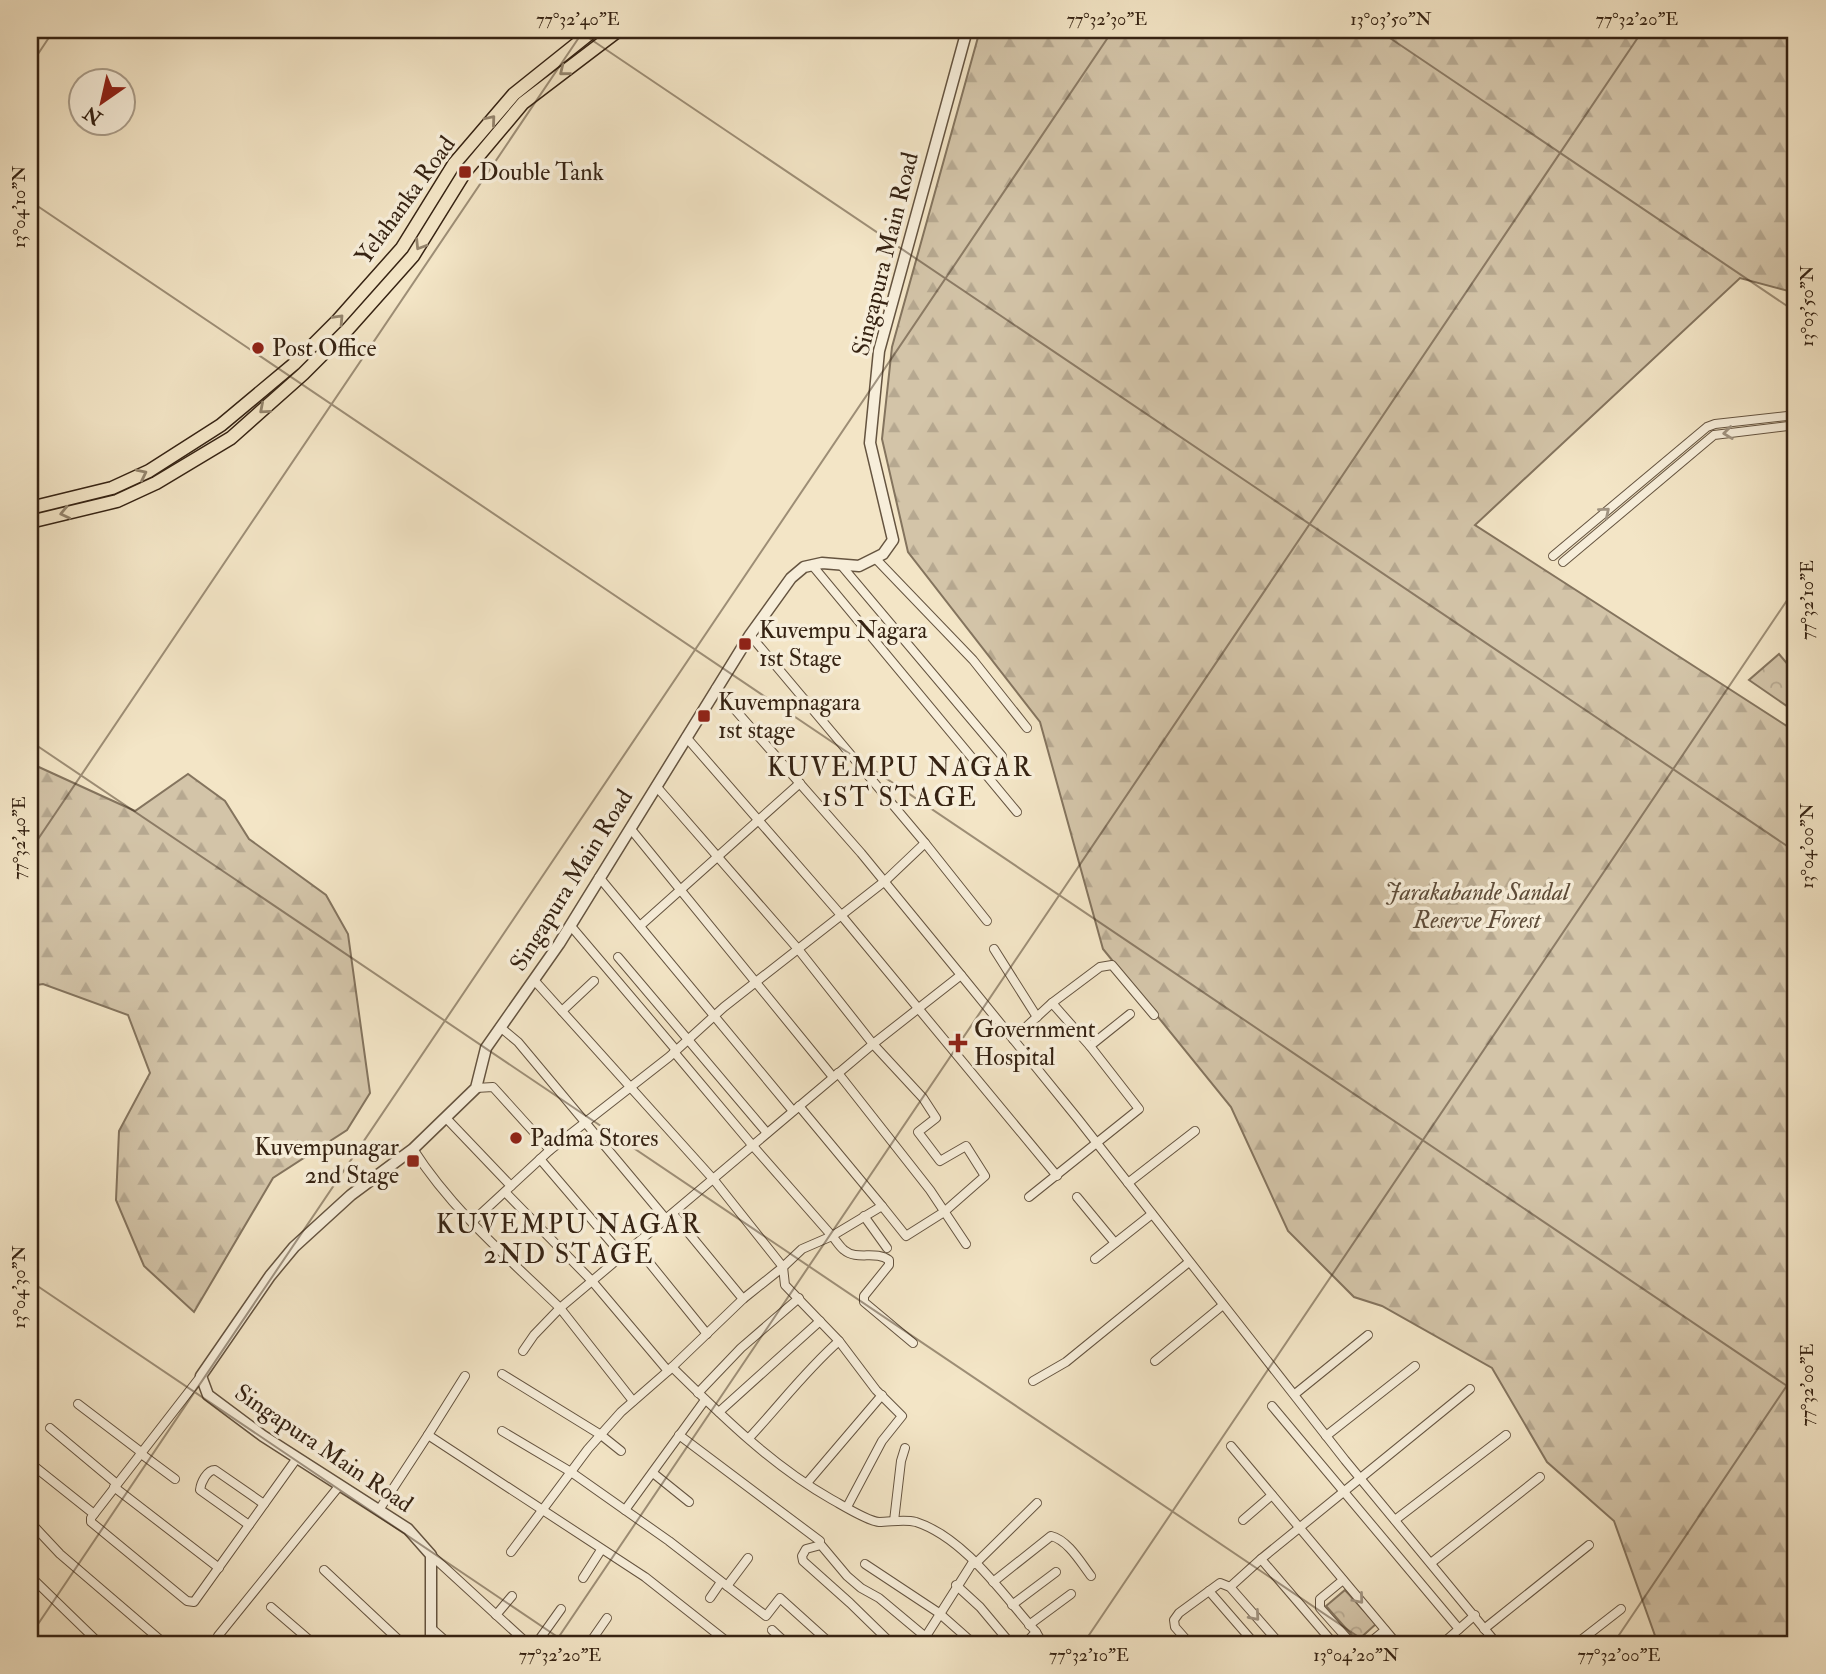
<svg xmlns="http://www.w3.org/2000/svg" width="1826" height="1674" viewBox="0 0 1826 1674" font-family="'IM FELL Double Pica',serif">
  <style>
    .forest { fill: url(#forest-firs); stroke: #84745e; stroke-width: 2 }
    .park { fill: url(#park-crowns); stroke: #84745e; stroke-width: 2 }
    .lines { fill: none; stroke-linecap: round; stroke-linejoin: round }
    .minor-casing { stroke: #655440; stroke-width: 10 }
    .tertiary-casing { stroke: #655440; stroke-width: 13 }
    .primary-casing { stroke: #362313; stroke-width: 15 }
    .minor { stroke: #f7eeda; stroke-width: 8 }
    .tertiary { stroke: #f7eeda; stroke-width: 10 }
    .primary { stroke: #f3e5c6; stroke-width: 12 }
    .oneway { stroke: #94846c }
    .oneway2 { stroke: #a09380 }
    .ticks { fill: none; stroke: #362313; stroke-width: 2; stroke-opacity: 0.45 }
    .poi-dot { fill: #8f2418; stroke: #f7eeda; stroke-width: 2.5 }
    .labels { text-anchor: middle; stroke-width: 7; stroke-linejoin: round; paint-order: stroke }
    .poi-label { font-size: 24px; fill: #362313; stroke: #f7eeda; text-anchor: start }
    .street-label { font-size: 24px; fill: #362313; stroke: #f7eeda }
    .park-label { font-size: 24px; font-style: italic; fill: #5d4b38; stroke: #f7eeda }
    .neighbourhood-label { font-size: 26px; letter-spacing: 2px; fill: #362313; stroke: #f7eeda }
    .neatline { fill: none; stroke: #362313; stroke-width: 2.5 }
    .ticks-label { font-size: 18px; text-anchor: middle; fill: #362313 }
  </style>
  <defs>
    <pattern id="forest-firs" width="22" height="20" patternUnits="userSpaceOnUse" patternTransform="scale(1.75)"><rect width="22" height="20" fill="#d3c4a8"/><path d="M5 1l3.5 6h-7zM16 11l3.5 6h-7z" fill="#b6a890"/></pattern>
    <pattern id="park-crowns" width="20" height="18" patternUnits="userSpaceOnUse" patternTransform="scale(1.75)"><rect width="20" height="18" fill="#d3c4a8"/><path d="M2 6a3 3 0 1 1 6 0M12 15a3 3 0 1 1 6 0" fill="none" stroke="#b6a890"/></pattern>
  </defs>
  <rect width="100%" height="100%" fill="#f3e5c6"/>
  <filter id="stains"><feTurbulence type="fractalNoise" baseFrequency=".00286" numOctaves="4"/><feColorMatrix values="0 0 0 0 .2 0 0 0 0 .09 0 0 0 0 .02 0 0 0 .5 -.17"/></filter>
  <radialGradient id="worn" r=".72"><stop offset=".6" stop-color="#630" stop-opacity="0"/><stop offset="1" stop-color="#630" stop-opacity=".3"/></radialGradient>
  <g class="forest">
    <polygon points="980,30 1796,30 1796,293 1740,278 1475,525 1796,732 1796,1644 1658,1644 1614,1521 1547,1462 1492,1368 1382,1306 1354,1297 1288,1231 1231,1107 1103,949 1040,722 908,552 882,439 892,347"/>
    <polygon points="30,763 135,811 188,774 225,801 249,839 326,895 348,934 370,1093 347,1130 273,1178 194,1312 144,1266 116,1200 119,1131 150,1073 128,1015 43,984 30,986"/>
  </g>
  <g class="park">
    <polygon points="1779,654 1796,674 1796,709 1794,711 1749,680"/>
    <polygon points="1345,1590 1376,1624 1357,1641 1326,1606"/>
  </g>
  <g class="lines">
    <g class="minor-casing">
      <g id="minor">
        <polyline points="1553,556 1707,427 1715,424 1796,415"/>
        <polyline points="875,558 973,660 1027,728"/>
        <polyline points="1563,562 1714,435 1796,425"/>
        <polyline points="812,565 1017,812"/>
        <polyline points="841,565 1002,756"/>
        <polyline points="716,688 861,853 961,975"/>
        <polyline points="686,737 841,915 1057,1176"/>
        <polyline points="656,786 798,949 873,1044 923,1098 936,1118 918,1132 940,1161 966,1146 985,1176 944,1212 906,1236 882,1206"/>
        <polyline points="630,828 833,1077"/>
        <polyline points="925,843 987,921"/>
        <polyline points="599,877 793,1111"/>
        <polyline points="570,925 676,1050"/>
        <polyline points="640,926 800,783"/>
        <polyline points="994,949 1037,1017"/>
        <polyline points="618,957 767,1133"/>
        <polyline points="534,980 714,1180 783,1267 802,1249 832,1236 753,1146 674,1052"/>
        <polyline points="562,1011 594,981"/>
        <polyline points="500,1027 518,1042 666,1219"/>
        <polyline points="1013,1039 1052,1003"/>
        <polyline points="1090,1046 1052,1003 1100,967 1112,965 1154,1015"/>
        <polyline points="838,1073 930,1190 966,1244"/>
        <polyline points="476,1088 493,1087 550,1150"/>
        <path d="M799 1106 882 1206 832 1236C836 1240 839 1246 844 1250 857 1261 875 1250 889 1260V1265L864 1296V1302L913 1343"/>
        <polyline points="446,1118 511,1186"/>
        <path d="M413 1149C452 1210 508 1258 560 1308L873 1044 961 975 1078 1119 1345 1460 1497 1644"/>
        <polyline points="540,1159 622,1255"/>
        <polyline points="1128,1183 1195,1131"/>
        <polyline points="505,1192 592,1281 668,1371"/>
        <polyline points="1029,1197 1139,1109 1090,1046 1130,1014"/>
        <polyline points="1077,1197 1115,1243"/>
        <polyline points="673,1214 743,1299"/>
        <polyline points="864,1216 887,1248"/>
        <polyline points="472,1222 550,1150 669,1057 724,1007 885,881 925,843 750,635"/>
        <polyline points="635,1245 707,1334"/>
        <polyline points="1095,1259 1152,1214"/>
        <polyline points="523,1351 534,1335 560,1308 633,1401"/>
        <polyline points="1155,1361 1223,1305"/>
        <path d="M672 1367C721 1415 771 1465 831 1499 842 1505 867 1521 879 1522 891 1522 904 1519 916 1522 965 1538 1003 1595 1036 1632L1025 1644"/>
        <polyline points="502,1374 601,1435 621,1451"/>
        <polyline points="201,1376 91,1518 91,1522 187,1601 194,1602 297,1458"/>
        <polyline points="1033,1381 1066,1362 1189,1262"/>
        <polyline points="698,1393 741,1348 799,1298"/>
        <polyline points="1295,1394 1368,1335"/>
        <polyline points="78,1404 141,1452"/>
        <polyline points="1272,1406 1459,1629"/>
        <polyline points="719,1412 820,1321"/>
        <polyline points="50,1428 117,1484"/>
        <polyline points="502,1431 571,1472 669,1541 766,1616 780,1598 831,1644"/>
        <polyline points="428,1435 465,1376"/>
        <polyline points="679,1435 820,1541"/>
        <polyline points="1326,1436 1415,1366"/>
        <path d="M749 1438C779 1406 806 1370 839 1341"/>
        <polyline points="1231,1446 1397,1644"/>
        <polyline points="140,1453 175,1479"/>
        <polyline points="30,1463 94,1514"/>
        <polyline points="653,1473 689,1502"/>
        <polyline points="807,1483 882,1395"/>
        <polyline points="114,1487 219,1568"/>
        <polyline points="379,1510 428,1435 645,1577 730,1644"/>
        <polyline points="625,1510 705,1400"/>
        <polyline points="1243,1520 1272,1495"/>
        <polyline points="1395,1520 1506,1435"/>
        <polyline points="894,1521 901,1461 905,1448"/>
        <polyline points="30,1522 60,1554 165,1644"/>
        <path d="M249 1525 200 1490C201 1482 207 1470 215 1470L264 1504"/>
        <polyline points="511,1552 588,1449 621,1412 668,1371 743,1299 783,1267 785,1285 839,1341 876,1390 902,1416 882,1441 847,1507"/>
        <polyline points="431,1555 528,1644"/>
        <polyline points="1261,1559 1334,1644"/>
        <polyline points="1431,1563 1540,1477"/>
        <polyline points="865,1564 939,1613 974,1644"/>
        <polyline points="975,1564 1037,1503"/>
        <polyline points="324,1570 403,1644"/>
        <polyline points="30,1576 100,1644"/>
        <polyline points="583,1578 601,1550"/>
        <polyline points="1343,1580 1320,1599 1320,1608 1352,1644"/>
        <path d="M993 1582 1051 1536C1068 1540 1081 1563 1091 1576"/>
        <polyline points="956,1585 980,1607 1011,1644"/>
        <polyline points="727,1586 748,1558"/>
        <polyline points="1230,1587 1261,1559 1470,1389"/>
        <polyline points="1209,1591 1255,1644"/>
        <polyline points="710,1598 721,1582"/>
        <polyline points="1012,1605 1056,1572"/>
        <polyline points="271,1607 314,1644"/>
        <polyline points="496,1615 512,1596"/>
        <polyline points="1029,1625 1071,1594"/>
        <polyline points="431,1628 449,1644"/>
        <polyline points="1484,1629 1589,1545"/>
        <polyline points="772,1630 787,1644"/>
        <polyline points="1036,1632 1043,1644"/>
        <polyline points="218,1636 340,1485"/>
        <polyline points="536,1644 561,1609"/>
        <polyline points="589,1644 607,1618"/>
        <polyline points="892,1644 850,1603 803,1561 802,1556 806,1549 821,1545 847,1576 861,1588 879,1598 934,1644"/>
        <polyline points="921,1644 973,1562"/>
        <polyline points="1190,1644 1175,1627 1174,1620 1179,1613 1220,1583 1230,1587 1280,1644"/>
        <polyline points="1368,1644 1385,1630"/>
        <polyline points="1442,1644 1475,1615"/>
        <polyline points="1576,1644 1621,1609"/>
      </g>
    </g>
    <g class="tertiary-casing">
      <polyline id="tertiary" points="431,1644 431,1555 408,1529 263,1436 208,1395 201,1376 270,1276 294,1247 351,1195 413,1149 476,1088 486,1048 559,944 750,635 791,578 804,567 822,563 859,566 883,554 893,540 870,443 879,351 967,30"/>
    </g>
    <g class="primary-casing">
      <g id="primary">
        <polyline points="30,508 112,488 149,471 221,425 294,364 338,320 402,248 454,164 514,94 594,30"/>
        <polyline points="30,522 117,501 156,483 231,438 303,374 348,329 413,256 465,172 523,103 619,30"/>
      </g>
    </g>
    <use href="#minor" class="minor"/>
    <use href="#tertiary" class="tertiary"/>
    <use href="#primary" class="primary"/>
  </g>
  <defs><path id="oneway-chevron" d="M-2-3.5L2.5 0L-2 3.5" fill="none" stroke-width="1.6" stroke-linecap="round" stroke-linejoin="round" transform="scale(1.75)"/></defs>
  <g class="oneway">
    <use href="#oneway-chevron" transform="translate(564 71) rotate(141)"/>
    <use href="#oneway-chevron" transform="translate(491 120) rotate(-50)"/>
    <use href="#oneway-chevron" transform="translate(420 245) rotate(122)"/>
    <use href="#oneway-chevron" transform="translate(339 319) rotate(-47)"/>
    <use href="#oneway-chevron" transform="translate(264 409) rotate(139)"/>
    <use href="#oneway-chevron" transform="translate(142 474) rotate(-26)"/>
    <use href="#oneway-chevron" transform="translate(65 513) rotate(167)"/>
  </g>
  <g class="oneway2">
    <use href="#oneway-chevron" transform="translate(1728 433) rotate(173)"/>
    <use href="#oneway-chevron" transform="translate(1605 512) rotate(-40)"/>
    <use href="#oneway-chevron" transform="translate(1359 1599) rotate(50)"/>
    <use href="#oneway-chevron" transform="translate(1255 1616) rotate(49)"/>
  </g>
  <path class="ticks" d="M577 30 1796 852M1378 30 1796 312M30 66 54 30M30 201 1796 1392M30 741 1369 1644M30 851 584 30M30 1281 568 1644M30 1636 1113 30M554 1644 1643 30M1083 1644 1796 587M1613 1644 1796 1372"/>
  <g class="poi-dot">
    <rect x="458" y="165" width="14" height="14" rx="3.5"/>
    <circle cx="258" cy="348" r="7"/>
    <rect x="738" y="637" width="14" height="14" rx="3.5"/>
    <rect x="697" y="709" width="14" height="14" rx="3.5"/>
    <path d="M954.5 1032.5h7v7h7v7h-7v7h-7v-7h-7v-7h7z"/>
    <circle cx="516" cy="1138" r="7"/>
    <rect x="406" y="1154" width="14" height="14" rx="3.5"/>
  </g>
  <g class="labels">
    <g class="poi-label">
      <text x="479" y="180">Double Tank</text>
      <text x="272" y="356">Post Office</text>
      <text x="759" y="638">Kuvempu Nagara<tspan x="759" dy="28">1st Stage</tspan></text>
      <text x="718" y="710">Kuvempnagara<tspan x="718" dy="28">1st stage</tspan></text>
      <text x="974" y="1037">Government<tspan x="974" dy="28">Hospital</tspan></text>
      <text x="530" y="1146">Padma Stores</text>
      <text x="399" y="1155" text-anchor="end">Kuvempunagar<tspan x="399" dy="28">2nd Stage</tspan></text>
    </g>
    <g class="street-label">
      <text transform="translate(405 200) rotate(-54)" y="8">Yelahanka Road</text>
      <text transform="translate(885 254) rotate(-76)" y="8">Singapura Main Road</text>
      <text transform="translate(571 880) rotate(-58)" y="8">Singapura Main Road</text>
      <text transform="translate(324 1448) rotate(34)" y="8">Singapura Main Road</text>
    </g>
    <g class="park-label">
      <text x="1477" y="900">Jarakabande Sandal<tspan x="1477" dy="28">Reserve Forest</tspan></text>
    </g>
    <g class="neighbourhood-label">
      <text x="900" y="776">KUVEMPU NAGAR<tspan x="900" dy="30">1ST STAGE</tspan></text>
      <text x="569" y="1233">KUVEMPU NAGAR<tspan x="569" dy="30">2ND STAGE</tspan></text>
    </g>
  </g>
  <rect width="1826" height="1674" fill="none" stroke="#f3e5c6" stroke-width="77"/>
  <g transform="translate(102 102) rotate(214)"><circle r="33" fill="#f7eeda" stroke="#aa9d8a" stroke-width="2"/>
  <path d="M0-5L12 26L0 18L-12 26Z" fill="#8f2418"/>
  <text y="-10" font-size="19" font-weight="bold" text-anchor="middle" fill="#362313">N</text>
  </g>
  <rect x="38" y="38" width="1749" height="1598" class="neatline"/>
  <g class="ticks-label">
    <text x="578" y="25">77°32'40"E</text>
    <text x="1107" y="25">77°32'30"E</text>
    <text x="1391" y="25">13°03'50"N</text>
    <text x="1637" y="25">77°32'20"E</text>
    <text transform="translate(19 207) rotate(-90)" y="6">13°04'10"N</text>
    <text transform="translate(1807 306) rotate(-90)" y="6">13°03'50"N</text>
    <text transform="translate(1807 600) rotate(-90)" y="6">77°32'10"E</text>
    <text transform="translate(19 838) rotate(-90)" y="6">77°32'40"E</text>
    <text transform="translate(1807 846) rotate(-90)" y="6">13°04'00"N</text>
    <text transform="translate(19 1287) rotate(-90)" y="6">13°04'30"N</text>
    <text transform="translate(1807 1385) rotate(-90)" y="6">77°32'00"E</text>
    <text x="560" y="1661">77°32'20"E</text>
    <text x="1089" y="1661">77°32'10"E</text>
    <text x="1356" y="1661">13°04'20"N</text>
    <text x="1619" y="1661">77°32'00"E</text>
  </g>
  <rect width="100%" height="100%" filter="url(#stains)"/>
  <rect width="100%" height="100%" fill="url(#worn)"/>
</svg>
